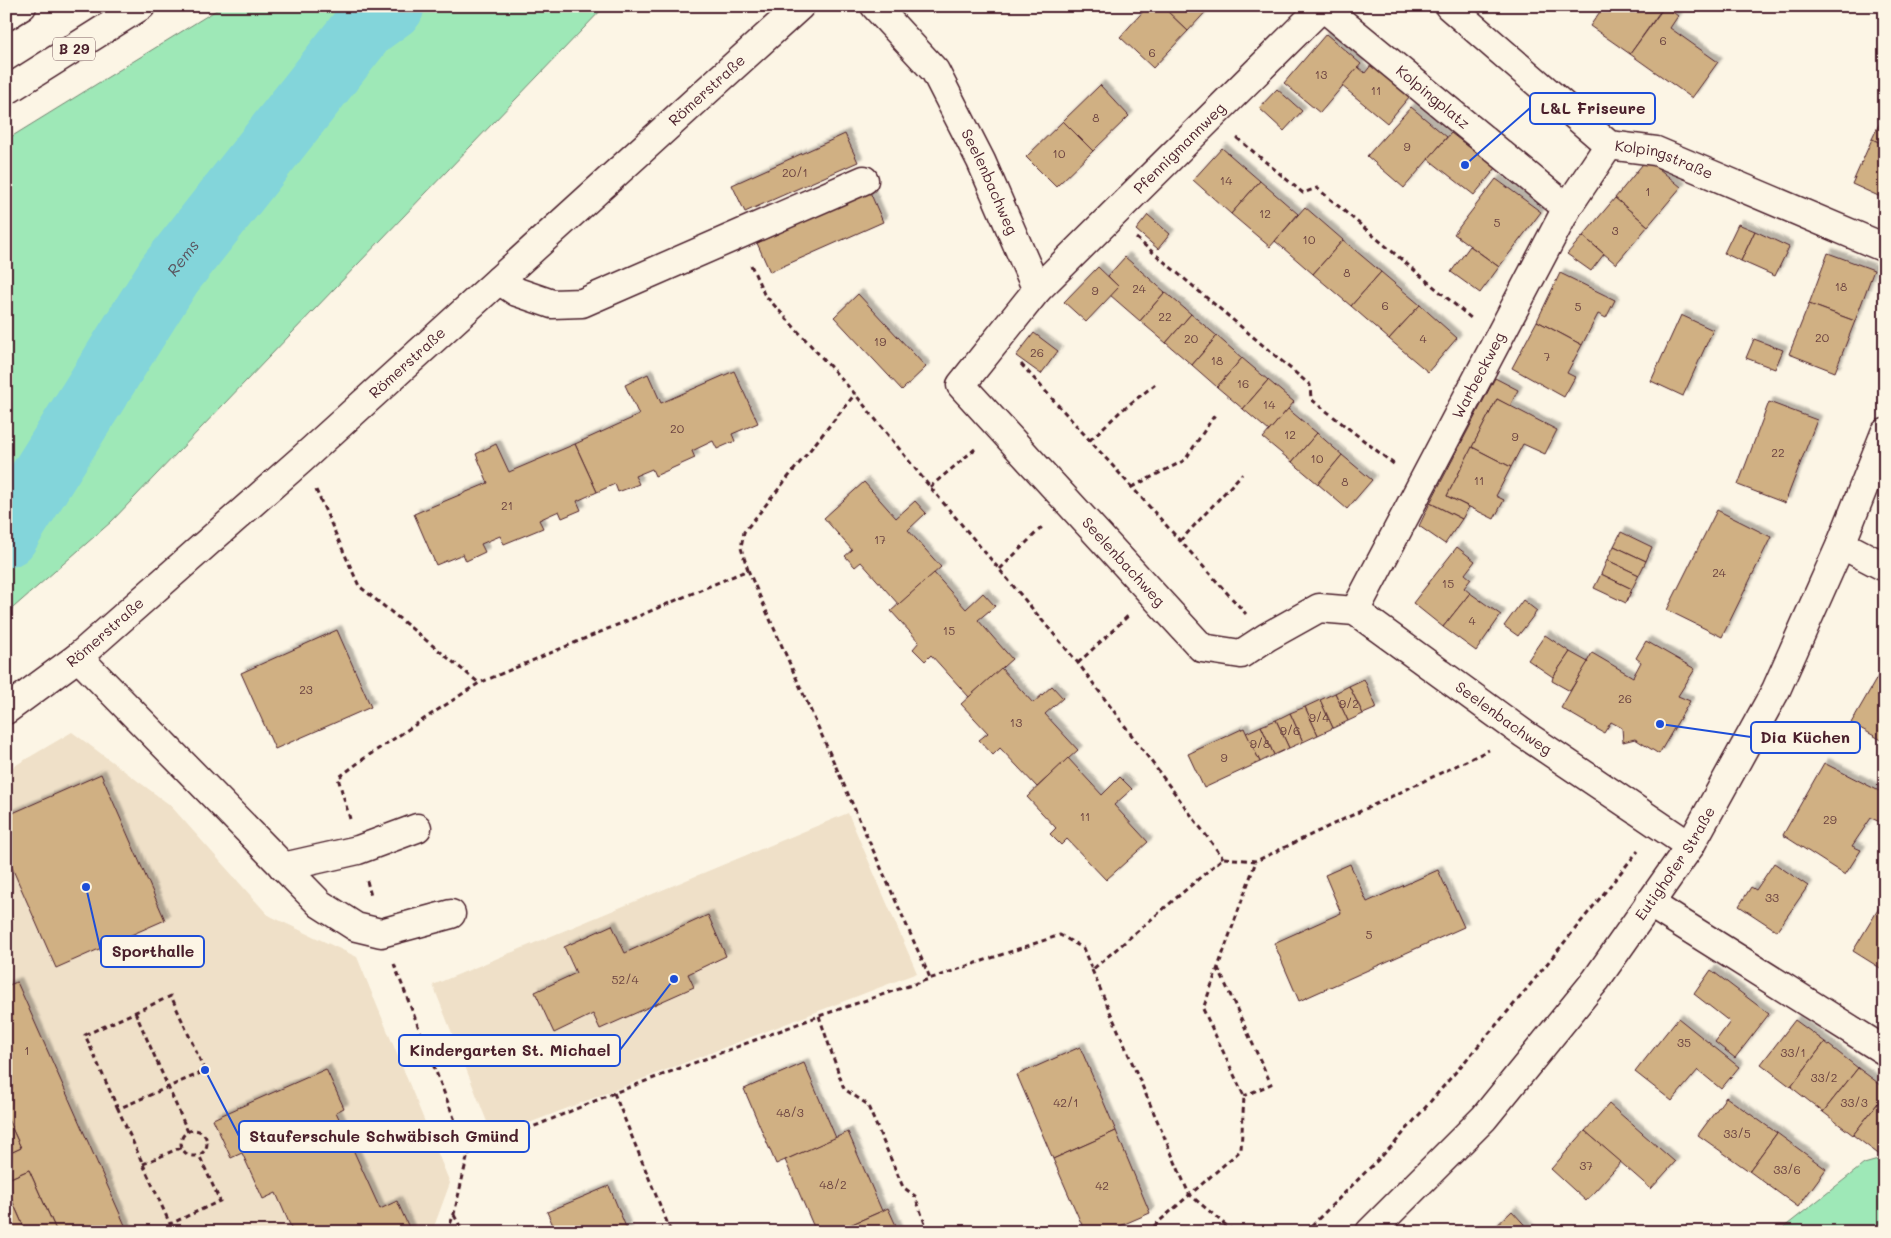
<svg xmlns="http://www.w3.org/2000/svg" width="1891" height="1238" viewBox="0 0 1891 1238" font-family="Mali,sans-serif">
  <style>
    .built { fill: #efe0c8 }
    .green { fill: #9ee8b7; stroke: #748471 }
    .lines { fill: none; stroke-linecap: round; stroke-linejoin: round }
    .river { stroke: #83d5da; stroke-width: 65 }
    .building { fill: #d0b083; stroke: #4a1f2b; filter: url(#shadow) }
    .minor-casing { stroke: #4a1f2b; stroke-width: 31 }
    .highway-casing { stroke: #4a1f2b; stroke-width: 31 }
    .path { stroke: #4a1f2b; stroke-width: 3; stroke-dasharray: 5 4; stroke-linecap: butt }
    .minor { stroke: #fcf5e5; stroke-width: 28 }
    .highway { stroke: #fcf5e5; stroke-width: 28 }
    .labels { text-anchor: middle; stroke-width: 4.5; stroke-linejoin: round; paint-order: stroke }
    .number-label { font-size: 12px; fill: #6c4341 }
    .shield { fill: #fcf5e5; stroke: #7f5f63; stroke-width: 1 }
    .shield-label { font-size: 14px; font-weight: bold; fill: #4a1f2b }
    .street-label { font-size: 15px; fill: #4a1f2b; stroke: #fcf5e5 }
    .water-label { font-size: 16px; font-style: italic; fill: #5b5660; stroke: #fcf5e5 }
    .leader { fill: none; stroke: #1d4ed8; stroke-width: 2 }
    .callout-dot { fill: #1d4ed8; stroke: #fcf5e5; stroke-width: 2 }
    .callout { fill: #fcf5e5; stroke: #1d4ed8; stroke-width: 2 }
    .callout-label { font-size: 16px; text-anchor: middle; font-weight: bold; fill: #4a1f2b }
  </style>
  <defs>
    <filter id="shadow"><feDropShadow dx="4.5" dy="-4.5" stdDeviation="1" flood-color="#0004"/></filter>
  </defs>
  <rect width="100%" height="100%" fill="#fcf5e5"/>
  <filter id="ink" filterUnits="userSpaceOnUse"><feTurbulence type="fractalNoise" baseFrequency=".02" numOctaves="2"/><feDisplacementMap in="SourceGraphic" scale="10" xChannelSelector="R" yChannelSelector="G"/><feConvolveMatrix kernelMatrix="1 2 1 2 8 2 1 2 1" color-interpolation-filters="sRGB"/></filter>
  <g filter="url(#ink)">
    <g class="built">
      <polygon points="72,732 170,805 268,915 357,957 450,1183 432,1232 6,1232 6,771"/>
      <polygon points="848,813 917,973 493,1137 433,985"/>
    </g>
    <g class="green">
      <polygon points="223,6 605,6 111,522 6,614 6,140"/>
      <polygon points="1885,1158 1885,1232 1778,1232 1864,1164"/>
    </g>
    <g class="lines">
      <path class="river" id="s1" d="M6 535 170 274 366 25 392 6"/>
    </g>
    <g class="building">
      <polygon points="1148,6 1162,6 1188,31 1153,68 1120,37"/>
      <polygon points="1162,6 1211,6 1188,31"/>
      <polygon points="1604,6 1636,6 1643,12 1647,6 1664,6 1630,54 1590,26"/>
      <polygon points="1665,6 1678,16 1670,28 1718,62 1692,98 1630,54"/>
      <polygon points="1326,34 1361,64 1320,113 1284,83"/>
      <polygon points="1372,64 1410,96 1387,123 1342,86 1358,67 1365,73"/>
      <polygon points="1100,85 1129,116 1093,151 1063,121"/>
      <polygon points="1277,89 1302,111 1284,131 1259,108"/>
      <polygon points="1411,107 1447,137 1404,188 1367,156"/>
      <polygon points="1885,112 1885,145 1872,139"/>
      <polygon points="1063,121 1093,151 1056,187 1026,157"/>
      <polygon points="1451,133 1496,168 1474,195 1428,159"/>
      <polygon points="845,134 858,162 745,212 732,185"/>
      <polygon points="1872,139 1885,145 1885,199 1852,184"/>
      <polygon points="1222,148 1260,181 1231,214 1193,180"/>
      <polygon points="1647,159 1681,187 1648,226 1615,198"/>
      <polygon points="1496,179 1541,212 1499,267 1454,234"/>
      <polygon points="1260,181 1298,214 1270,247 1231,214"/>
      <polygon points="870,192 883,222 770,272 757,243"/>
      <polygon points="1615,198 1648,226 1616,264 1583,236"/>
      <polygon points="1305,207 1343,240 1313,274 1275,241"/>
      <polygon points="1148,215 1170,234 1158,249 1136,230"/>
      <polygon points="1738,224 1755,231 1741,261 1724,253"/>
      <polygon points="1755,231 1789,247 1775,276 1741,261"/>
      <polygon points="1583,236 1604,254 1591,271 1567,254"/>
      <polygon points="1343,240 1381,272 1351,306 1313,274"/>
      <polygon points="1470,246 1499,267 1480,293 1451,272"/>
      <polygon points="1828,253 1874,270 1855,321 1809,304"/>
      <polygon points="1125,257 1165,292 1140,321 1110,295 1119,287 1108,276"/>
      <polygon points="1098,267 1119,287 1086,322 1064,302"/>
      <polygon points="1381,272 1420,305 1389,339 1351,306"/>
      <polygon points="1560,273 1615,300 1606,318 1598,314 1582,345 1537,321"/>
      <polygon points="1165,292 1191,314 1166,343 1140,321"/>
      <polygon points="858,294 926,367 902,390 834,317"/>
      <polygon points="1809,304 1855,321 1835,372 1789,354"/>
      <polygon points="1420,305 1457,338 1428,372 1389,339"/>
      <polygon points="1191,314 1217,336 1192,365 1166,343"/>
      <polygon points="1681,315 1713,330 1683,396 1651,381"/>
      <polygon points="1537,321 1582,345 1567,373 1575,377 1564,397 1512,368"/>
      <polygon points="1034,333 1058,351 1041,374 1016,356"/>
      <polygon points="1217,336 1242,358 1217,387 1192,365"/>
      <polygon points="1754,339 1783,350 1775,369 1746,358"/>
      <polygon points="1242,358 1268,380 1243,409 1217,387"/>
      <polygon points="734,371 758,423 732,434 735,441 717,449 713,441 692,451 695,458 655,476 652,469 635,476 639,484 618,492 615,484 597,492 575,444 639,415 625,385 648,374 661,403"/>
      <polygon points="1495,378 1518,390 1510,406 1497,399 1447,496 1469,507 1462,519 1430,503"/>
      <polygon points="1268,380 1294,402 1269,431 1243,409"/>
      <polygon points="1497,399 1557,430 1545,454 1523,444 1511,467 1472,447"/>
      <polygon points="1769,402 1817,420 1785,503 1738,485"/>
      <polygon points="1288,409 1317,433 1292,462 1263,438"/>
      <polygon points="1317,433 1342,455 1318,484 1292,462"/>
      <polygon points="496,444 509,472 575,444 597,492 577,501 581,510 562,518 559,511 539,520 543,528 504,544 500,536 481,544 485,552 466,561 463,554 436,565 414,514 488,483 476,454"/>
      <polygon points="1472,447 1511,467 1496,496 1504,500 1494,519 1447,496"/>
      <polygon points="1342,455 1372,480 1347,509 1318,484"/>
      <polygon points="864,482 896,518 915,501 926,513 908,530 941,567 899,605 861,562 855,567 845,556 852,550 824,518"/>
      <polygon points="1430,503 1462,519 1445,544 1419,526"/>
      <polygon points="1717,510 1771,537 1722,637 1667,610"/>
      <polygon points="1621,532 1652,547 1646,561 1614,546"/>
      <polygon points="1614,546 1646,561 1639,575 1607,560"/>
      <polygon points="1457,547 1475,561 1465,574 1471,579 1464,588 1470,593 1443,627 1413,603"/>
      <polygon points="1607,560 1639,575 1632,589 1601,574"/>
      <polygon points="934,573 966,609 983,593 995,606 978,620 1012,659 969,697 931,655 925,661 913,649 919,642 891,611"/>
      <polygon points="1601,574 1632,589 1626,603 1594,588"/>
      <polygon points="1470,593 1501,615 1476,651 1443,627"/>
      <polygon points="1523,600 1537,611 1518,636 1504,626"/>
      <polygon points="337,630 371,707 275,749 241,673"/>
      <polygon points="1545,635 1570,652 1553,677 1528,660"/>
      <polygon points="1646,641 1695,669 1678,696 1690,701 1659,754 1635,739 1623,742 1622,728 1611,722 1604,733 1561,708 1592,653 1633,677 1641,662 1636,658"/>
      <polygon points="1570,652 1588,662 1570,691 1552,681 1553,677"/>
      <polygon points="1885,664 1885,742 1851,723"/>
      <polygon points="1001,668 1033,703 1052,686 1063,698 1045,714 1078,750 1037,787 1000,748 993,755 979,740 988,733 961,704"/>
      <polygon points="1364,679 1377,708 1363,714 1349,686"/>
      <polygon points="1349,686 1363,714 1348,721 1335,693"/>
      <polygon points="1335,693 1348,721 1333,728 1320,700"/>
      <polygon points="1320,700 1333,728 1318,735 1305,707"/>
      <polygon points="1305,707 1318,735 1303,742 1290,713"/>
      <polygon points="1290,713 1303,742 1289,748 1276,720"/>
      <polygon points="1276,720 1289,748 1274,755 1261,726"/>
      <polygon points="1261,726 1274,755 1260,762 1246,733"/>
      <polygon points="1244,728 1260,762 1204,788 1188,754"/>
      <polygon points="1068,758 1102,795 1120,777 1132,789 1114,805 1148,842 1106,880 1067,839 1061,845 1050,834 1056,828 1027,797"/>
      <polygon points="1824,763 1885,794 1885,812 1880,822 1871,818 1852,846 1861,850 1845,875 1783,835"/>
      <polygon points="101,774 165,920 56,968 6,854 6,816"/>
      <polygon points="1774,863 1808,886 1777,931 1739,906 1751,887 1756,890"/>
      <polygon points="1350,864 1367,902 1438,870 1464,927 1299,1001 1274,943 1341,913 1325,875"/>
      <polygon points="1885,898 1885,971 1853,951"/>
      <polygon points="708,915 726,956 688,974 694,987 600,1029 593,1014 554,1033 535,992 576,973 564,947 612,925 625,953"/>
      <polygon points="1711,970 1769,1014 1735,1058 1715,1042 1730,1022 1694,994"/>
      <polygon points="17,982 128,1232 53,1232 56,1230 29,1170 6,1180 6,1155 21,1148 6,1115 6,986"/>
      <polygon points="1678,1018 1739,1067 1721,1089 1698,1070 1672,1101 1635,1072"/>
      <polygon points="1795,1020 1825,1042 1791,1087 1761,1064"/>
      <polygon points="1825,1042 1858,1068 1823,1112 1791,1087"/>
      <polygon points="1080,1047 1116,1131 1053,1159 1017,1075"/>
      <polygon points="804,1063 836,1138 776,1164 744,1089"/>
      <polygon points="1858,1068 1885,1088 1885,1094 1853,1135 1823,1112"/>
      <polygon points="326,1069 344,1108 336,1112 380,1209 397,1201 411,1232 293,1232 276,1193 263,1199 242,1153 231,1158 213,1119"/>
      <polygon points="1885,1094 1885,1152 1881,1156 1853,1135"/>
      <polygon points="1726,1097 1777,1133 1749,1171 1698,1135"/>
      <polygon points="1609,1104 1675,1162 1651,1189 1585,1131"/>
      <polygon points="6,1115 21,1148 6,1155"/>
      <polygon points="1116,1131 1150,1213 1106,1232 1085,1232 1053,1159"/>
      <polygon points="1585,1131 1621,1162 1586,1201 1551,1169"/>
      <polygon points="848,1132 882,1211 834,1232 816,1232 785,1160"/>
      <polygon points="1777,1133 1826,1169 1798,1207 1749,1171"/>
      <polygon points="29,1170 56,1230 53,1232 26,1232 6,1187 6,1180"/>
      <polygon points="609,1186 628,1232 556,1232 547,1212"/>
      <polygon points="6,1187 26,1232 6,1232"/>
      <polygon points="888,1208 899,1232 834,1232 882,1211"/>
      <polygon points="1512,1211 1531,1232 1490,1232"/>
    </g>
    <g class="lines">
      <g class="minor-casing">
        <g id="minor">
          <path id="s2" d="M875 6 935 71 981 161 1037 290 961 385 1202 648 1241 654 1267 637 1319 608 1355 611 1524 734 1690 846"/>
          <path id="s3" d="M1449 6 1609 145 1656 151 1885 248"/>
          <path id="s4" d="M1323 7 1567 208"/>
          <polyline points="499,280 517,292 552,304 582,303 864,180"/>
          <path id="s5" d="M1037 290 1323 6"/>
          <polyline points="1841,544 1885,567"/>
          <path id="s6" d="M1355 611 1567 208 1609 145"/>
          <polyline points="78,657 320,904 356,927 381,933 451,914"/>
          <path id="s7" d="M6 710 78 657 302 459 800 6"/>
          <polyline points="283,867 358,850 417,828"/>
          <polyline points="1649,903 1885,1051"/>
          <path id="s8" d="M1370 1232 1484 1118 1596 980 1690 846 1776 690 1841 544 1885 433"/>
        </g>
      </g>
      <g class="highway-casing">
        <g id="highway">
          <polyline points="6,16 22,6"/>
          <polyline points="6,91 141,6"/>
        </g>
      </g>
      <g class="path">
        <polyline points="1237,138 1303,193 1317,188 1472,319"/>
        <polyline points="1136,238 1310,385 1311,399 1395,465"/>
        <polyline points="751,265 764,294 855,394 930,487 1078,663 1223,858"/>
        <polyline points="1021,364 1246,614"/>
        <polyline points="1090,440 1122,410 1157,383"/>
        <polyline points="930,487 975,449"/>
        <polyline points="1132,487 1185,460 1216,413"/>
        <polyline points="316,490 359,586 479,683"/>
        <polyline points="1180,541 1242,474"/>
        <polyline points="1000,569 1044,525"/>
        <polyline points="748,570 741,548 744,532 855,394"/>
        <polyline points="1078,663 1129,615"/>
        <polyline points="350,819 338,778 366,757 479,683 748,570 931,980"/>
        <polyline points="367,881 371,896"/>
        <polyline points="394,964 468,1154"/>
        <polyline points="1218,968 1271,1084 1244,1096"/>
        <polyline points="1092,970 1189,1194 1234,1232"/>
        <polyline points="135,1012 188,1132"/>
        <polyline points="819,1016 844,1089 867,1104 903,1187 915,1196 928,1232"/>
        <polyline points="614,1093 671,1232"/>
        <polyline points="118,1109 85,1035 171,996 205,1071 118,1109 170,1224 220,1201 199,1155"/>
        <circle cx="194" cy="1143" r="13"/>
        <polyline points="143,1164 182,1147"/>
        <polyline points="454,1215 463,1232"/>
        <polyline points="447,1232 454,1214 468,1154 614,1093 819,1016 1060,935 1083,948 1092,970 1223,858 1256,861 1489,750"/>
        <polyline points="1147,1232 1241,1150 1244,1096 1203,1009 1256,861"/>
        <polyline points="1305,1232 1394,1144 1521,996 1638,851"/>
      </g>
      <use href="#minor" class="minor"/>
      <use href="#highway" class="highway"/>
    </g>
  </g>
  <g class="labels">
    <g class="number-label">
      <text x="1663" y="45">6</text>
      <text x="1152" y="57">6</text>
      <text x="1321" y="79">13</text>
      <text x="1376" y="95">11</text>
      <text x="1096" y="122">8</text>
      <text x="1407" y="151">9</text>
      <text x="1059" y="158">10</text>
      <text x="795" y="177">20/1</text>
      <text x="1226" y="185">14</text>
      <text x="1648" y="196">1</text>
      <text x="1265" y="218">12</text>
      <text x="1497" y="227">5</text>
      <text x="1615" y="235">3</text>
      <text x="1309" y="244">10</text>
      <text x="1347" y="277">8</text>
      <text x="1841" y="291">18</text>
      <text x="1139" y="293">24</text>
      <text x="1095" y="295">9</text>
      <text x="1385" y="310">6</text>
      <text x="1578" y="311">5</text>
      <text x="1165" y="321">22</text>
      <text x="1822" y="342">20</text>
      <text x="1191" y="343">20</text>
      <text x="1423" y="343">4</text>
      <text x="880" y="346">19</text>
      <text x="1037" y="357">26</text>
      <text x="1547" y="361">7</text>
      <text x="1217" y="365">18</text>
      <text x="1243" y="388">16</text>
      <text x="1269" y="409">14</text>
      <text x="677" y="433">20</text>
      <text x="1290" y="439">12</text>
      <text x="1515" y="441">9</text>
      <text x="1778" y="457">22</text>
      <text x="1317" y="463">10</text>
      <text x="1479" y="485">11</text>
      <text x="1345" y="486">8</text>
      <text x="507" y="510">21</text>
      <text x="880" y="544">17</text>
      <text x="1719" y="577">24</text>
      <text x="1448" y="588">15</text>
      <text x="1472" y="625">4</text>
      <text x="949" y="635">15</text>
      <text x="306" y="694">23</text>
      <text x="1625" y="703">26</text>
      <text x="1349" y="708">9/2</text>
      <text x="1319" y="722">9/4</text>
      <text x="1016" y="727">13</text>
      <text x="1290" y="735">9/6</text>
      <text x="1260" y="748">9/8</text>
      <text x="1224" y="762">9</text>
      <text x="1085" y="821">11</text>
      <text x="1830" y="824">29</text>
      <text x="1772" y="902">33</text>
      <text x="1369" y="939">5</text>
      <text x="625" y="984">52/4</text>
      <text x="1684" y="1047">35</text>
      <text x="27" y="1055">1</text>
      <text x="1793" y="1057">33/1</text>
      <text x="1824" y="1082">33/2</text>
      <text x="1066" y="1107">42/1</text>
      <text x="1854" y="1107">33/3</text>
      <text x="790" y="1117">48/3</text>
      <text x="1737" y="1138">33/5</text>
      <text x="1586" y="1170">37</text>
      <text x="1787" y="1174">33/6</text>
      <text x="833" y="1189">48/2</text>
      <text x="1102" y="1190">42</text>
    </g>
    <rect class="shield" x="53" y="37.5" width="42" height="23" rx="4"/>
    <g class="shield-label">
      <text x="74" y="54">B 29</text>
    </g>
    <g class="street-label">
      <text dy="5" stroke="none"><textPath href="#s7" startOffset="936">Römerstraße</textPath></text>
      <text dy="5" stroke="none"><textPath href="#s4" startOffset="142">Kolpingplatz</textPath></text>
      <text dy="5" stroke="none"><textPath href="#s5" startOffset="201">Pfennigmannweg</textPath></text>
      <text dy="5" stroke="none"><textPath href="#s3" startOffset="269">Kolpingstraße</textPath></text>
      <text dy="5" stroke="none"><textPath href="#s2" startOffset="212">Seelenbachweg</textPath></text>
      <text dy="5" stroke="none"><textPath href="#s7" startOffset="531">Römerstraße</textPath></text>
      <text dy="5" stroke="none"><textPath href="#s6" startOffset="266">Warbeckweg</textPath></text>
      <text dy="5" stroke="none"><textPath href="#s2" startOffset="692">Seelenbachweg</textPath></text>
      <text dy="5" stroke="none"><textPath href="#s7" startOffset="126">Römerstraße</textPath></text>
      <text dy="5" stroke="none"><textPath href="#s2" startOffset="1158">Seelenbachweg</textPath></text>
      <text dy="5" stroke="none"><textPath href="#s8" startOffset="480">Eutighofer Straße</textPath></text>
    </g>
    <g class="water-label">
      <text dy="6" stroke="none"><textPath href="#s1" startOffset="329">Rems</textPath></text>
    </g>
  </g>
  <path class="leader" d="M1465 165L1530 108M1660 724L1751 737M86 887L101 952M674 979L620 1050M205 1070L239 1136"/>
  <g class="callout-dot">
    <circle cx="1465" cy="165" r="5"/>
    <circle cx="1660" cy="724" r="5"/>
    <circle cx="86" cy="887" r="5"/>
    <circle cx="674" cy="979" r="5"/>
    <circle cx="205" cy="1070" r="5"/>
  </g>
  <g class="callout">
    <rect x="1530" y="93" width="125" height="31" rx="5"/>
    <rect x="1751" y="722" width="109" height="31" rx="5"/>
    <rect x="101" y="936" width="103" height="31" rx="5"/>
    <rect x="399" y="1035" width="221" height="31" rx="5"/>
    <rect x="239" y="1121" width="290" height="31" rx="5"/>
  </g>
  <g class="callout-label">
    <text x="1593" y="114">L&amp;L Friseure</text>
    <text x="1805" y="743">Dia Küchen</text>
    <text x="153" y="957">Sporthalle</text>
    <text x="510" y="1056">Kindergarten St. Michael</text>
    <text x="384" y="1142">Stauferschule Schwäbisch Gmünd</text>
  </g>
  <rect width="1891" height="1238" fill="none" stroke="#fcf5e5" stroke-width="25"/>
  <rect x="12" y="12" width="1866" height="1213" fill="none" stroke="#4a1f2b" stroke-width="2" filter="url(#ink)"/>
</svg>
